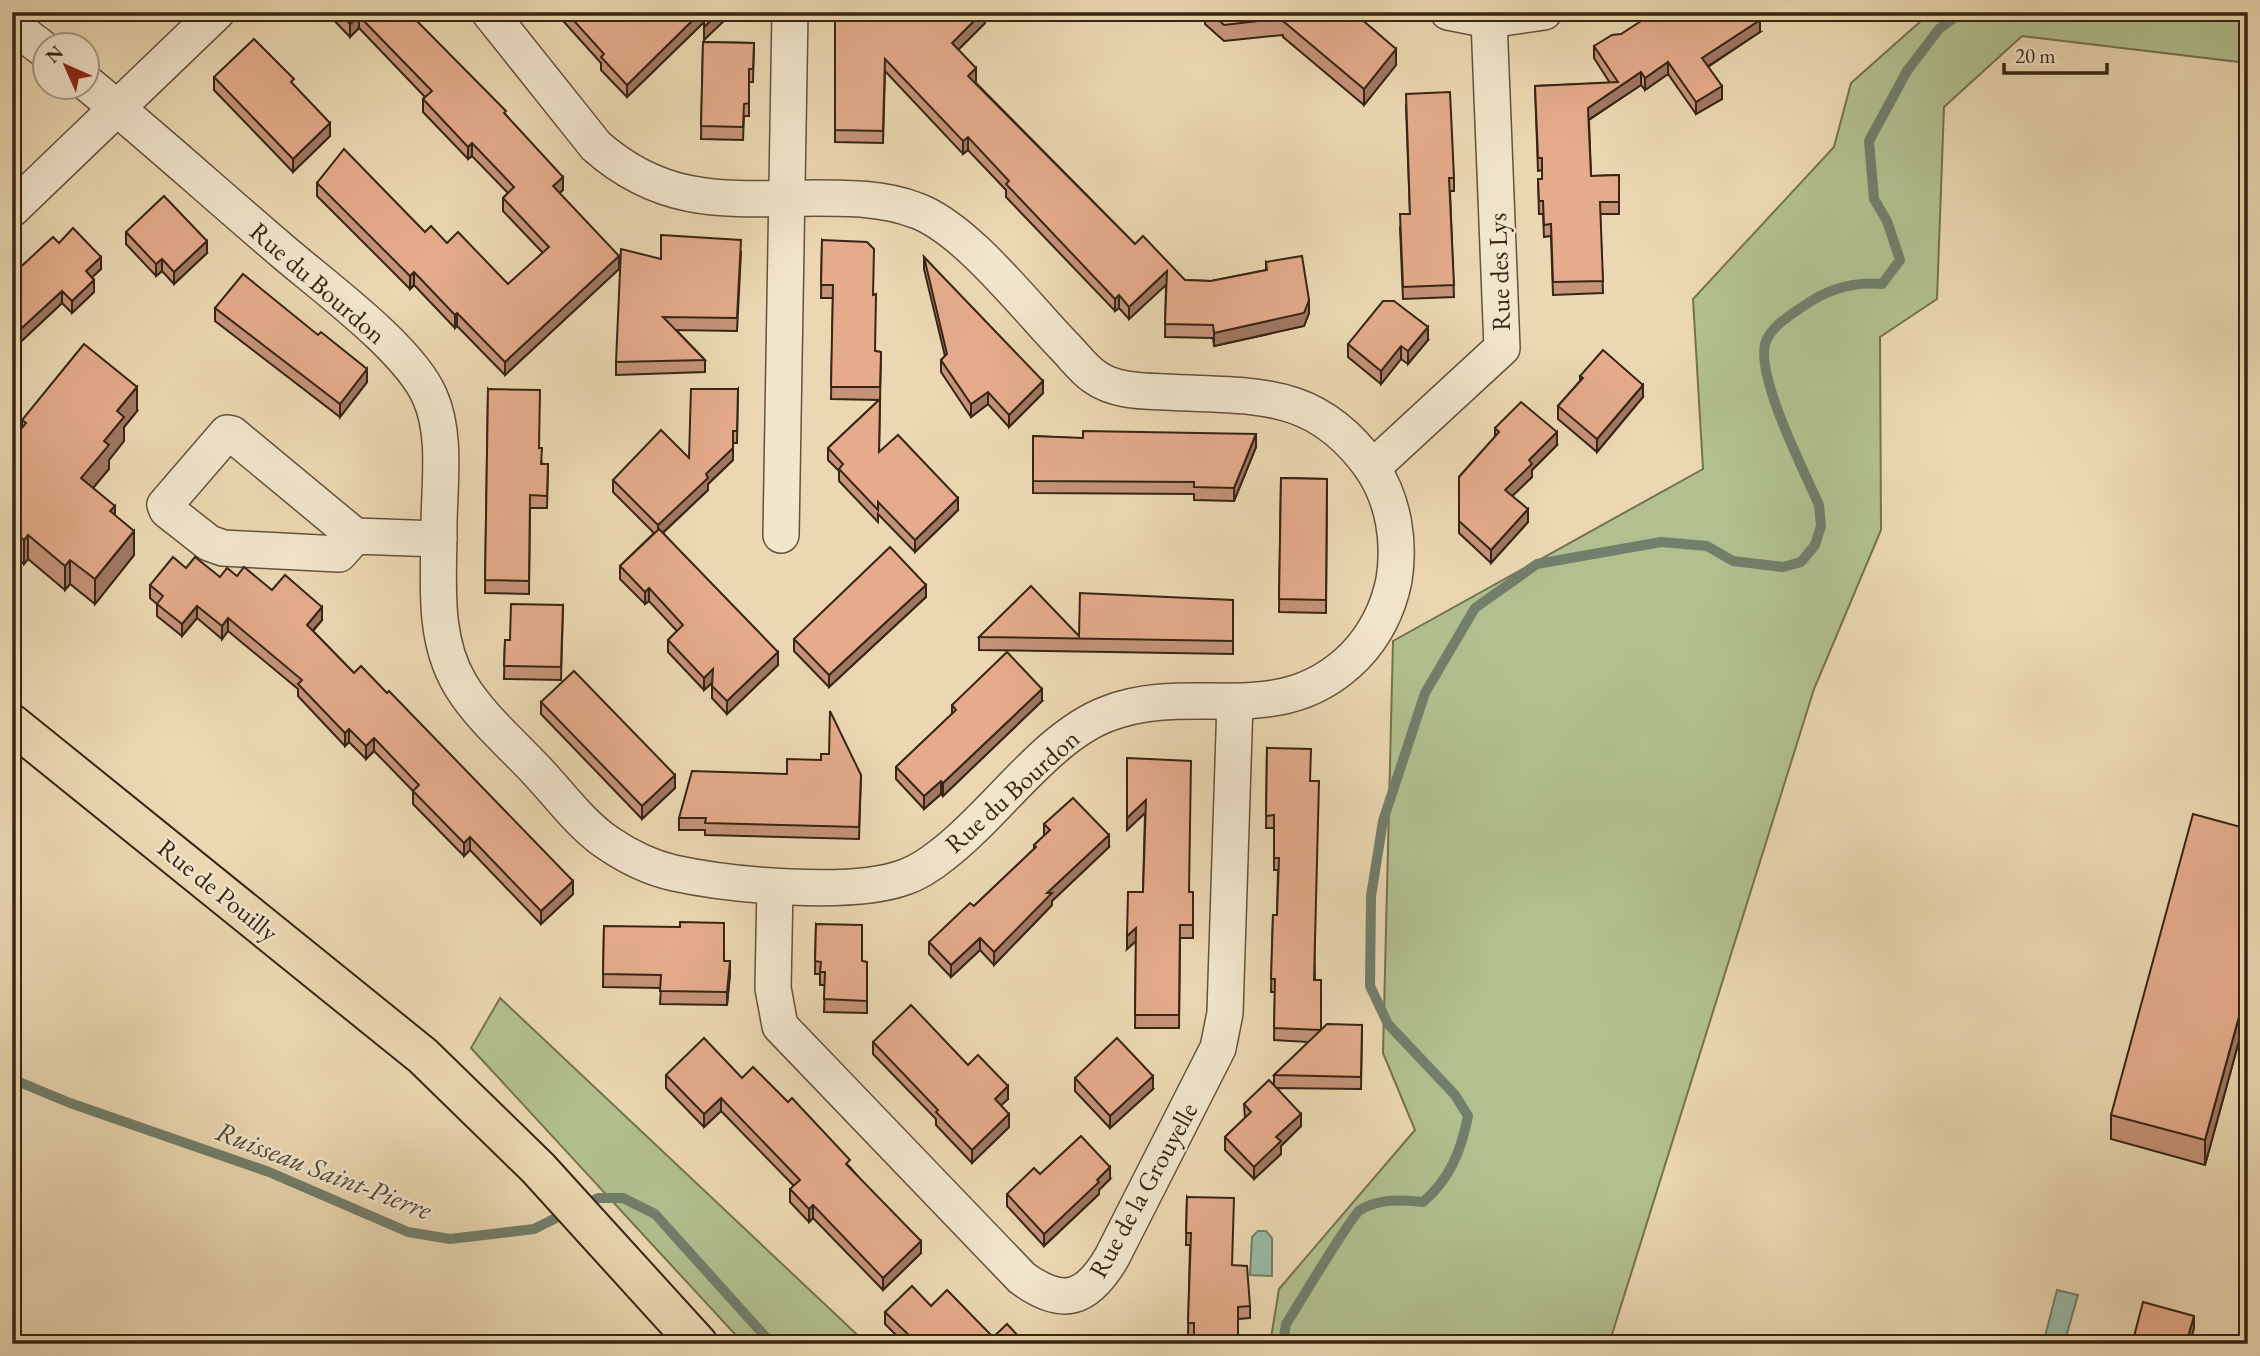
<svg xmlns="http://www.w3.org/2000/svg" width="2260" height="1356" viewBox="0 0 2260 1356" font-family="'EB Garamond',serif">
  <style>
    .green { fill: #b2c090; stroke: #747252; stroke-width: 2 }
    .water { fill: #99bba6; stroke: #727f6c; stroke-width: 2 }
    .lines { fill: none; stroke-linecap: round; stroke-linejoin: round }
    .stream { stroke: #727f6c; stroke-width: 10 }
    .minor-casing { stroke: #64523c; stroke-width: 38 }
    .major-casing { stroke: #372515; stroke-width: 42 }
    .minor { stroke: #f2e6cd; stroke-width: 35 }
    .major { stroke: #ebd8b2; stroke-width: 38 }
    .wall { fill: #c59378; stroke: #372515; stroke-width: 2 }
    .shaded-wall { fill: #a07862; stroke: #372515; stroke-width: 2 }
    .building { fill: #e5ab8c; stroke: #372515; stroke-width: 2 }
    .labels { text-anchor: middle; stroke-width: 5; stroke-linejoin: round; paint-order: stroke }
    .street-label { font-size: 26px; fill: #372515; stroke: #f2e6cd }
    .water-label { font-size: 28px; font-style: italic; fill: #504a39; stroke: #f2e6cd }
  </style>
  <rect width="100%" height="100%" fill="#ebd8b2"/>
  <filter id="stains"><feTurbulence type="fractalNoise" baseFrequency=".00286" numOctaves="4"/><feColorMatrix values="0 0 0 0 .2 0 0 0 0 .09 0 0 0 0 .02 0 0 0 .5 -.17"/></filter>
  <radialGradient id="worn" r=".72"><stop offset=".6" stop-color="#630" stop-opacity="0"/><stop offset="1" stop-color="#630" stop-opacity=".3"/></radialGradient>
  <g class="green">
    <polygon points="1931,12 2248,12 2248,63 2022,36 1944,107 1937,299 1880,337 1881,530 1814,689 1609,1344 1270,1344 1279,1289 1415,1130 1383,1053 1393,641 1703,469 1693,299 1834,147 1851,83"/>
    <polygon points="500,998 867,1344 744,1344 471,1048"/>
  </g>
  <g class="water">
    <polygon points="1258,1231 1266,1231 1272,1238 1272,1276 1250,1275 1252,1237"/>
    <polygon points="2057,1290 2078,1295 2064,1344 2043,1344"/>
  </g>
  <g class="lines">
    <g class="stream">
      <polyline points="12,1079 70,1103 269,1172 408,1232 450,1239 534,1229 568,1212"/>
      <polyline points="583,1205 598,1198 623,1198 655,1214 772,1344"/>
      <path d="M1283 1344 1286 1324C1297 1307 1351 1216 1360 1210 1381 1198 1400 1200 1423 1202 1450 1179 1461 1151 1468 1116L1455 1095 1388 1024 1370 986 1371 896 1383 821 1425 693 1475 608 1537 564 1661 542 1707 546 1733 561 1783 567 1801 562 1815 545 1821 526 1819 505C1805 473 1751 368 1767 339 1775 324 1789 316 1802 307 1827 289 1852 281 1882 284L1900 260 1887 221 1874 199 1869 141 1907 71 1939 29 1962 12"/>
    </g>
    <g class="minor-casing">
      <g id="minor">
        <polyline points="1448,12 1489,20 1544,12"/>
        <polyline points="12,25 46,51"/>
        <path d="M88 84C155 139 220 198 287 255 327 289 410 350 430 397 447 435 439 487 439 527 439 579 432 637 460 684 479 716 511 743 537 771 559 794 581 825 608 843 627 856 652 868 674 873 729 885 852 897 905 877 917 873 932 863 942 855 995 815 1046 737 1107 714 1194 680 1279 733 1355 656 1376 634 1388 610 1394 580 1400 542 1394 501 1372 468 1315 387 1253 397 1165 392 1142 391 1114 391 1095 377 1084 370 1074 356 1064 346 1026 307 965 227 915 210 883 198 849 198 815 198 729 199 665 207 596 146L489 12"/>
        <polyline points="12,209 217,12"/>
        <polyline points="1372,468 1502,348 1489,20"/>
        <polyline points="781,535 790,12"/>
        <polyline points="355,536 339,554 223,548 209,543 167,510 165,505 227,433 232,434 355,536 439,539"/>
        <path d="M775 887 773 988 780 1026 1022 1278C1063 1308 1087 1300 1112 1257L1218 1048 1225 1013 1235 702"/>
      </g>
    </g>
    <g class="major-casing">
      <polyline id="major" points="12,724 423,1056 538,1168 698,1344"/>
    </g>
    <use href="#minor" class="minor"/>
    <use href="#major" class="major"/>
  </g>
  <g class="wall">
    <polygon points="326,12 408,12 506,115 563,190 559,193 619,269 505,375 457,326 455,328 414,285 410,289 317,196 317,183 447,243 508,284 543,253 503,211 503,198 508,193 472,156 468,159 423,112 423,99 425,97 359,28 350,37"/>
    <polygon points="555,12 733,12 704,40 704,22 627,97 601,70 601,63"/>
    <polygon points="885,12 985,12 985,23 958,50 976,81 975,82 1135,244 1185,280 1211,281 1266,270 1266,262 1309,313 1304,326 1214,346 1213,338 1165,337 1166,284 1129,319 1119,308 1115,311 1006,197 1006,190 968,150 963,154 885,71 883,143 835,142 835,13 888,15"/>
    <polygon points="1205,12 1353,12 1396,65 1364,105 1283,37 1283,35 1224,41 1205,24"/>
    <polygon points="1760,32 1708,67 1722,99 1696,114 1668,74 1645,90 1641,85 1589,120 1591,176 1619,175 1619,214 1600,214 1603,293 1553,295 1551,236 1544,237 1543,214 1539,214 1538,179 1542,179 1542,170 1538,171 1535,86 1610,83 1594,58 1594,46"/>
    <polygon points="703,42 754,43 753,82 749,82 749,116 744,116 743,140 701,139"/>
    <polygon points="214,77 294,86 330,136 293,172 214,90"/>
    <polygon points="1406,107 1454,178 1454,191 1450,191 1454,297 1403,299 1400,227 1410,214"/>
    <polygon points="126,232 207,253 174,284 162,271 156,276 126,244"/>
    <polygon points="822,240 874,295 875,351 881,352 879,452 958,510 915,552 878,514 878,522 839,481 839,471 828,460 828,448 879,400 831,399 833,298 821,298"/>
    <polygon points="59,243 101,269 92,277 94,292 72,313 62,303 12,350 12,275"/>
    <polygon points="741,252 737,331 676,330 705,360 705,372 616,375 616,362 661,259"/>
    <polygon points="924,257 1043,393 1009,427 988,404 971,417 941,372 941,360 945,356 924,269"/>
    <polygon points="215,308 367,382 340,417 215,321"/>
    <polygon points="1428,340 1408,364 1401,359 1381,384 1348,357 1348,344"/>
    <polygon points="1580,376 1643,397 1597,452 1558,419 1558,406 1580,381"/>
    <polygon points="488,389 539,448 542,464 548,464 547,508 530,508 529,594 485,593"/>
    <polygon points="738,389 737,443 733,443 733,460 708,484 708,490 663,533 778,665 727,714 712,698 712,683 704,690 668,652 668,640 677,631 649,601 645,604 620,579 620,566 654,533 613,492 613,480 689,458"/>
    <polygon points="137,411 124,427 124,441 109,460 109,469 93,488 115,515 134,555 95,604 70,584 65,590 28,559 24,564 12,554 12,440 22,428 22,420"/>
    <polygon points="1495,428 1557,445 1532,470 1532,477 1512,496 1528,522 1491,563 1459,533 1459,477 1495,437"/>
    <polygon points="1033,436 1256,447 1234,501 1194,500 1194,494 1033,493"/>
    <polygon points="1281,478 1327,479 1326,613 1279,612"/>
    <polygon points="186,568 220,577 237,576 272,590 322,620 313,631 354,673 573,894 541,924 470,850 464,856 413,804 413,791 374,751 366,759 349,742 345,746 298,696 298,689 228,631 222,639 197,618 182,636 157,616 157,604 150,598 150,585"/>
    <polygon points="926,597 829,687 794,651 794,639"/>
    <polygon points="1233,600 1233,654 979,650 979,637 1079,636"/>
    <polygon points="563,605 561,680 504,679 505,640 510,640"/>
    <polygon points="1042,701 943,796 941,794 924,809 896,779 896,767 952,714 952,705"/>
    <polygon points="541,702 675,788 642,819 541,714"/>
    <polygon points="1267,748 1311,781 1315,980 1321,1030 1362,1025 1361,1089 1277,1088 1301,1126 1281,1146 1281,1154 1254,1179 1225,1150 1225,1137 1245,1118 1244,1104 1274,1085 1274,1075 1309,1042 1274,1040 1275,992 1271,992 1273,915 1277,915 1278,870 1274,870 1274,828 1266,828"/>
    <polygon points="1127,758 1190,892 1193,892 1193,938 1180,938 1179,1028 1135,1028 1136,941 1127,949 1143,892 1145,813 1127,830"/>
    <polygon points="861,775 859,839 705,835 705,830 679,830 679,818"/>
    <polygon points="1044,824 1109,847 1052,901 1052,905 994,965 980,950 951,977 929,954 929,942 974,906 1034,849 1034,845 1044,836"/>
    <polygon points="2248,829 2248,1008 2205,1165 2111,1139 2111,1115"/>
    <polygon points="816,924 862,961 867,962 867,1013 824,1012 825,985 820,985 820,974 815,974"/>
    <polygon points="604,926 724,961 730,974 727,1005 660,1004 661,988 603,987"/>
    <polygon points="873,1042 968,1065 1008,1099 1001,1105 1009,1127 972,1163 936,1125 936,1119 873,1054"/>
    <polygon points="666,1075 742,1078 850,1167 921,1253 883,1290 813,1218 809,1222 790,1202 790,1189 794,1186 721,1111 704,1127 666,1088"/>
    <polygon points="1075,1078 1153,1089 1110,1128 1075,1091"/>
    <polygon points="1110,1179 1099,1190 1099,1194 1044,1246 1007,1206 1007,1194"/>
    <polygon points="1187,1197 1232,1265 1250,1306 1250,1318 1238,1319 1238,1344 1194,1344 1194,1335 1188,1335 1190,1245 1186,1245"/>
    <polygon points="931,1306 993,1337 1022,1340 1034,1344 905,1344 885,1324 885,1312"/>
  </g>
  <g class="shaded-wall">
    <polygon points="701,12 704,12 704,22 627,97 627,85"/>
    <polygon points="720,12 733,12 704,40 704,27"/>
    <polygon points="983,12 985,12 985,23 952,56 952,43"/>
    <polygon points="359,16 359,28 350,37 350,24"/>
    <polygon points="1760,20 1760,32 1702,70 1702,58"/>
    <polygon points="1396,49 1396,65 1364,105 1364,89"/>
    <polygon points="1668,62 1668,74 1645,90 1645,78"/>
    <polygon points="976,68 976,81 968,89 968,76"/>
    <polygon points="1641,72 1641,85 1588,120 1588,108"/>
    <polygon points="1722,86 1722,99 1696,114 1696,102"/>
    <polygon points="330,123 330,136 293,172 293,159"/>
    <polygon points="968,137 968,150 963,154 963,141"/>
    <polygon points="472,143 472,156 468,159 468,147"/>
    <polygon points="563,177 563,190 553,199 553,186"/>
    <polygon points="207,241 207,253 174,284 174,272"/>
    <polygon points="619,256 619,269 505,375 505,362"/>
    <polygon points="101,257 101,269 86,283 86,271"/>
    <polygon points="162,259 162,271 156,276 156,264"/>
    <polygon points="1167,271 1167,284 1129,319 1129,307"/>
    <polygon points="414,272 414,285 410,289 410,276"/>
    <polygon points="94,280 94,292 72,313 72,301"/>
    <polygon points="62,291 62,303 12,350 12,337"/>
    <polygon points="1119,295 1119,308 1115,311 1115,299"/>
    <polygon points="1309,300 1309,313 1304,326 1214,346 1214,333"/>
    <polygon points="457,313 457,326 455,328 455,315"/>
    <polygon points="1428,327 1428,340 1408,364 1408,351"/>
    <polygon points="1401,346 1401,359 1381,384 1381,371"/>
    <polygon points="367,369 367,382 340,417 340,404"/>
    <polygon points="1043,381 1043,393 1009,427 1009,415"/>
    <polygon points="1643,385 1643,397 1597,452 1597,439"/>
    <polygon points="137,387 137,411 124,427 124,441 109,460 109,469 81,502 81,478 104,441 117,411"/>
    <polygon points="988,392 988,404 971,417 971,404"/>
    <polygon points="733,431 733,460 708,484 708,490 658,537 658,525 706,474"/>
    <polygon points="1557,432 1557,445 1532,470 1532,477 1505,503 1505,490 1529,460"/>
    <polygon points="1256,434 1256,447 1234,501 1234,488"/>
    <polygon points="958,498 958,510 915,552 915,540"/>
    <polygon points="115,506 115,530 110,511"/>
    <polygon points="1528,509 1528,522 1491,563 1491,550"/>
    <polygon points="134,531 134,555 95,604 95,579"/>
    <polygon points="28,535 28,559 24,564 24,540"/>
    <polygon points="70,560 70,584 65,590 65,566"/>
    <polygon points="926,585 926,597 829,687 829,675"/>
    <polygon points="649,588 649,601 645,604 645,592"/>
    <polygon points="197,606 197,618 182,636 182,624"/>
    <polygon points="322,607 322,620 307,637 307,625"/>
    <polygon points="228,618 228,631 222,639 222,626"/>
    <polygon points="778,652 778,665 727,714 727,701"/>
    <polygon points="713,669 713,682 704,690 704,678"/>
    <polygon points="1042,689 1042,701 943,796 943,783"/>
    <polygon points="349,729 349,742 345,746 345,733"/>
    <polygon points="374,738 374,751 366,759 366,746"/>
    <polygon points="675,775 675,788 642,819 642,806"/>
    <polygon points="941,781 941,794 924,809 924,796"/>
    <polygon points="1146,800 1146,812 1127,830 1127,818"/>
    <polygon points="1109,835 1109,847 1052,901 1052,905 994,965 994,952 1047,893"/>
    <polygon points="470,837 470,850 464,856 464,843"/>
    <polygon points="573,881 573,894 541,924 541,911"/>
    <polygon points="1136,928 1136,941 1127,949 1127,936"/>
    <polygon points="980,938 980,950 951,977 951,965"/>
    <polygon points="730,961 730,974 727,1005 727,992"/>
    <polygon points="2248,984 2248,1008 2205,1165 2205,1140"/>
    <polygon points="1153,1076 1153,1089 1110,1128 1110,1116"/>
    <polygon points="1008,1086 1008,1099 995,1111 995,1099"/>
    <polygon points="721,1098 721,1111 704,1127 704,1114"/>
    <polygon points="1009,1114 1009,1127 972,1163 972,1150"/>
    <polygon points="1301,1114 1301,1126 1281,1146 1281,1154 1254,1179 1254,1167 1276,1137"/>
    <polygon points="1110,1167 1110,1179 1099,1190 1099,1194 1044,1246 1044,1234"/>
    <polygon points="813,1205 813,1218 809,1222 809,1209"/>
    <polygon points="921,1241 921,1253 883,1290 883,1278"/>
    <polygon points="2194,1316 2194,1328 2190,1344 2186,1344"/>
  </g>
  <g class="building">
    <polygon points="338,12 408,12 506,111 504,113 563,177 553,186 619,256 505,362 457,313 455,315 414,272 410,276 317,183 344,149 425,232 431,226 447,243 458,232 508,284 549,247 503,198 514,187 472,143 468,147 423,99 432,91 359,16 350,24"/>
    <polygon points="566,12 701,12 627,85 601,57 604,54"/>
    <polygon points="704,12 720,12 704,27"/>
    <polygon points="898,12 983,12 952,43 976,68 968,76 1135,244 1143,236 1185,280 1211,281 1267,270 1266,262 1302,256 1309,300 1304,313 1214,333 1213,325 1165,324 1167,271 1129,307 1119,295 1115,299 1006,184 1009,181 968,137 963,141 885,59 883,131 835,130 835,13 900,15"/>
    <polygon points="1210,12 1353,12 1396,49 1364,89 1283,21 1285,18 1224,25"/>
    <polygon points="1655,12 1755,12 1760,20 1702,58 1722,86 1696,102 1668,62 1645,78 1641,72 1588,108 1591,176 1619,175 1619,202 1600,202 1603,281 1553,282 1551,224 1544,225 1543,201 1539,201 1538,179 1542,179 1542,158 1538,158 1535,86 1618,82 1594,46 1612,35 1621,34"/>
    <polygon points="254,39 294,79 291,82 330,123 293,159 214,77"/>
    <polygon points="703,42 754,43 753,69 749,69 749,103 744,104 743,127 701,126"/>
    <polygon points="1450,92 1454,178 1449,178 1454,285 1403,287 1400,214 1410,214 1406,94"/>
    <polygon points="164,196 207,241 174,272 162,259 156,264 126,232"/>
    <polygon points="73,228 101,257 86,271 94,280 72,301 62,291 12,337 12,275 53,237 59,243"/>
    <polygon points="661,235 741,240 737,318 663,317 705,360 616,362 621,249 661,259"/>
    <polygon points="822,240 867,242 874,249 873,295 876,294 875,351 881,352 880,387 831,387 833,285 821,285"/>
    <polygon points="924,257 1043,381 1009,415 988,392 971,404 941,360 947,354"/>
    <polygon points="243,274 318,335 321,332 367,369 340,404 215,308"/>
    <polygon points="1383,301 1394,301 1428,327 1408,351 1401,346 1381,371 1348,344"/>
    <polygon points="84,344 137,387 117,411 124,417 104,441 109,445 81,478 115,506 110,511 134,531 95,579 70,560 65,566 28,535 24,540 12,530 12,440 26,423 22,420"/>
    <polygon points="1603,350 1643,385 1597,439 1558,406 1583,378 1580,376"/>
    <polygon points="488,389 540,390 539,448 542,448 541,464 548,464 547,496 530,495 529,581 485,580"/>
    <polygon points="691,389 738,389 737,431 733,431 733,448 706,474 708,478 658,525 613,480 661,430 689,458"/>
    <polygon points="880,399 879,452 898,435 958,498 915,540 878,502 878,510 839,469 843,464 828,448"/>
    <polygon points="1521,402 1557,432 1529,460 1532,464 1505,490 1528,509 1491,550 1459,521 1459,477 1499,432 1495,428"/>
    <polygon points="1083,431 1256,434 1234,488 1194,487 1194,482 1033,481 1033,436 1083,438"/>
    <polygon points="1281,478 1327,479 1326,600 1279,599"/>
    <polygon points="659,529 778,652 727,701 712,686 713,669 704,678 668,640 683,625 649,588 645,592 620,566"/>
    <polygon points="890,547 926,585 829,675 794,639"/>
    <polygon points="173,557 186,568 195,557 220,577 227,568 237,576 244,567 272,590 285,575 322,607 307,625 354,673 361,666 387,693 389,691 573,881 541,911 470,837 464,843 413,791 419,785 374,738 366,746 349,729 345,733 298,684 302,680 228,618 222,626 197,606 182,624 157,604 163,596 150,585"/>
    <polygon points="1031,586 1079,636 1080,593 1233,600 1233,641 979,637"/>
    <polygon points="511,604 563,605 561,667 504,666 505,640 510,640"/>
    <polygon points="1007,652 1042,689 943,783 941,781 924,796 896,767 956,710 952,705"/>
    <polygon points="574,671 675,775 642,806 541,702"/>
    <polygon points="830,711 861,775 859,827 705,823 706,818 679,818 692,771 787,774 787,759 821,760 821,754 829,754"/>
    <polygon points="1267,748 1311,749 1310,781 1319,781 1314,980 1321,980 1321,1030 1274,1028 1275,979 1271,979 1273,915 1277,915 1279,858 1274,858 1274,815 1266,816"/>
    <polygon points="1127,758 1191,761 1189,892 1193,892 1193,925 1180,925 1179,1015 1135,1015 1136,928 1127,936 1128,892 1143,892 1146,800 1127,818"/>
    <polygon points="1073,798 1109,835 1047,893 1052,893 994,952 980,938 951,965 929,942 970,903 974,906 1036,847 1034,845 1050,830 1044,824"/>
    <polygon points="2193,814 2248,829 2248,984 2205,1140 2111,1115"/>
    <polygon points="680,922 724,923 724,961 730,961 727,992 660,991 661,975 603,974 604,926 680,927"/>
    <polygon points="816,924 862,925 862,961 867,962 867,1001 824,999 825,972 820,972 821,962 815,961"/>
    <polygon points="911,1005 968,1065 978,1055 1008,1086 995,1099 1009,1114 972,1150 936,1112 938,1110 873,1042"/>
    <polygon points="1327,1024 1362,1025 1361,1077 1274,1075"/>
    <polygon points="704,1038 742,1078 753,1067 788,1102 792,1098 850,1160 846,1164 921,1241 883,1278 813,1205 809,1209 790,1189 800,1180 721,1098 704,1114 666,1075"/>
    <polygon points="1117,1038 1153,1076 1110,1116 1075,1078"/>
    <polygon points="1269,1080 1301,1114 1276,1137 1281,1141 1254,1167 1225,1137 1251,1112 1244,1104"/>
    <polygon points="1081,1136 1110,1167 1097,1180 1099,1182 1044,1234 1007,1194 1034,1168 1040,1174"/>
    <polygon points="1187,1197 1234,1198 1232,1265 1247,1266 1250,1306 1238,1307 1238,1343 1194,1342 1194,1323 1188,1323 1191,1233 1186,1233"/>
    <polygon points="912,1286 931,1306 947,1290 993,1337 986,1344 918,1344 885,1312"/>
    <polygon points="2143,1302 2194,1316 2186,1344 2132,1344"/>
    <polygon points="1007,1324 1022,1340 1026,1336 1034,1344 986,1344"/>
  </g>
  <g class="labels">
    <g class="street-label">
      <text transform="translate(1499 272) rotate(-92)" y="9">Rue des Lys</text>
      <text transform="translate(318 283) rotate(41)" y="9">Rue du Bourdon</text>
      <text transform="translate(1012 791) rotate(-42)" y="9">Rue du Bourdon</text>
      <text transform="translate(218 890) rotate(39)" y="9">Rue de Pouilly</text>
      <text transform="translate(1143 1190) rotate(-61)" y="9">Rue de la Grouyelle</text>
    </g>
    <g class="water-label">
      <text transform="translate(324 1170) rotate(21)" y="10">Ruisseau Saint-Pierre</text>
    </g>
  </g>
  <rect width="2260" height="1356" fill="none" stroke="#ebd8b2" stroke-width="42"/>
  <rect x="14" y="14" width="2232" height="1328" fill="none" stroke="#372515" stroke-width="3.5"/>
  <rect x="21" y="21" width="2218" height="1314" fill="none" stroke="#372515" stroke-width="2"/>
  <g transform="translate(66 66) rotate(315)"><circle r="33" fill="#f2e6cd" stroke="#a79983" stroke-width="2"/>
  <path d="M0-5L12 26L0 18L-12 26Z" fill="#8f2418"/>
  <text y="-10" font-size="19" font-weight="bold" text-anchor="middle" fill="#372515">N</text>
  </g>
  <path d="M2004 63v10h103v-10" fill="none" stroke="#372515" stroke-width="3.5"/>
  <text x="2015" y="63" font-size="21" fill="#372515" stroke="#f2e6cd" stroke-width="5" paint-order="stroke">20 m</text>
  <rect width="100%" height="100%" filter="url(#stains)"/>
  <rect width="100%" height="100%" fill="url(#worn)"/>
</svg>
